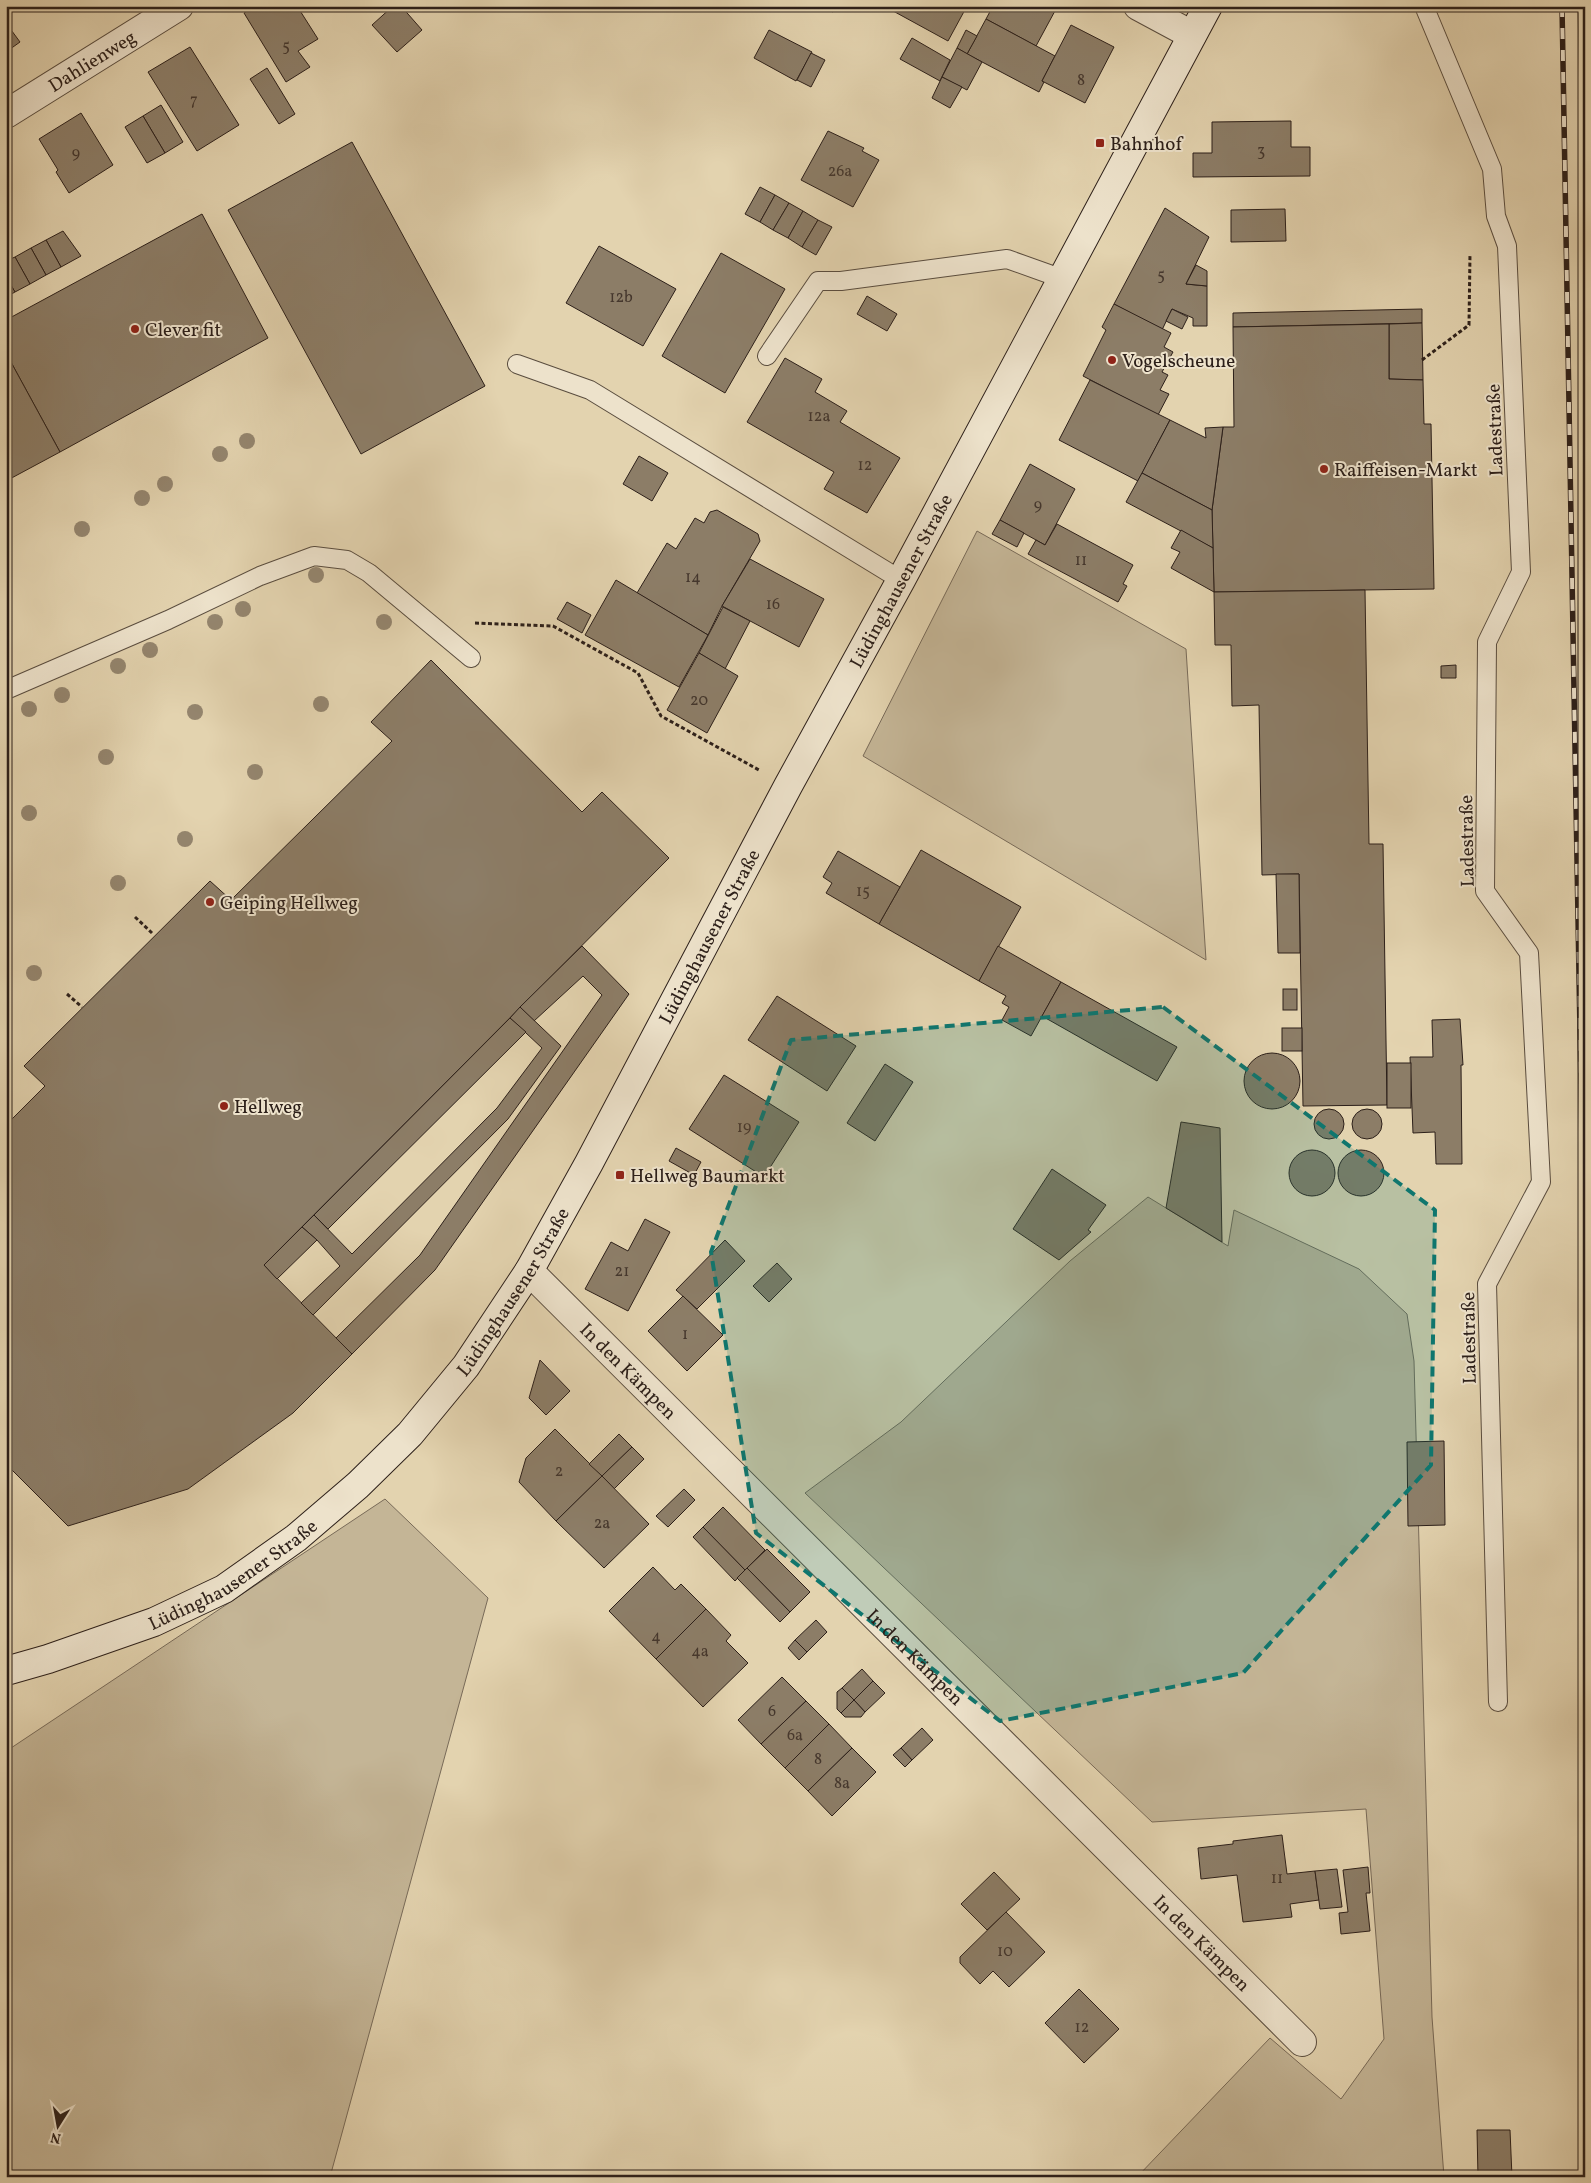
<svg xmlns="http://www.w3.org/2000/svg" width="1591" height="2183" viewBox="0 0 1591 2183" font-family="Vollkorn,serif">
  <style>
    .green { fill: #c4b596; stroke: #786a58 }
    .building { fill: #8c7d67; stroke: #2d201a }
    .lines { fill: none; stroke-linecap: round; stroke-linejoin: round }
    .lane-casing { stroke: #5a4d3f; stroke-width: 20 }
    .street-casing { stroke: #5a4d3f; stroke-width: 30 }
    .secondary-casing { stroke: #2d201a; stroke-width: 30 }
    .path { stroke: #2d201a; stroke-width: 3; stroke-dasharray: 4 2.5; stroke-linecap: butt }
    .lane { stroke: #ede2cb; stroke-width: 18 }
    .street { stroke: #ede2cb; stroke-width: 28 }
    .secondary { stroke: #ede2cb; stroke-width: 28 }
    .rail-casing { stroke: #2d201a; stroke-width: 5.5 }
    .rail { stroke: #ede2cb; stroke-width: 4; stroke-dasharray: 11; stroke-linecap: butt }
    .tree { fill: #94856e }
    .marked { fill: #0f766e; fill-opacity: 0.2; stroke: #0f766e; stroke-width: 4; stroke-dasharray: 10 6; stroke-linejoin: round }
    .poi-dot { fill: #8f2418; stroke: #ede2cb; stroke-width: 2 }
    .labels { text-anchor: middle; stroke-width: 4; stroke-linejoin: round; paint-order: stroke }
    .number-label { font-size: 16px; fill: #45372d }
    .street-label { font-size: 19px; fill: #2d201a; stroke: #ede2cb }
    .poi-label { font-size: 19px; fill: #2d201a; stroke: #ede2cb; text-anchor: start }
  </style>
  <rect width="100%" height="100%" fill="#e3d3af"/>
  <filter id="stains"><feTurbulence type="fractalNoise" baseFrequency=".004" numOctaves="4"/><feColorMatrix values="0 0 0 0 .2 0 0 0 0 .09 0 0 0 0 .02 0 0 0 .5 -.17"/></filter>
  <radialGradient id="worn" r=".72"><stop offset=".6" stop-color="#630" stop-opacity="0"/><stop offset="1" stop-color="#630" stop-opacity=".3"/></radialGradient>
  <g class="green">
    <polygon points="1578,6 1585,6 1585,317 1584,295"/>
    <polygon points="977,531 1186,649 1206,960 863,756"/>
    <polygon points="1148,1197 1228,1246 1234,1210 1359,1269 1407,1314 1414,1361 1432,2017 1444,2177 1137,2177 1270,2038 1341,2099 1384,2039 1366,1809 1152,1822 805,1493 901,1422 1070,1261"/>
    <polygon points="385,1499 488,1598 330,2177 6,2177 6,1755 11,1748"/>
  </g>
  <g class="building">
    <polygon points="255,6 297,6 318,39 298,51 310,67 286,82 244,13"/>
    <polygon points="393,6 401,6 422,30 397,52 372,25"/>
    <polygon points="821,6 836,6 833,12"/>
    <polygon points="884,6 967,6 948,41"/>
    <polygon points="993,6 1050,6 1056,9 1036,46 986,19"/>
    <polygon points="986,19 1055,56 1042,81 1044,82 1039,92 967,54"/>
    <polygon points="6,23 20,42 6,52"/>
    <polygon points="1071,25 1114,47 1085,103 1042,81"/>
    <polygon points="769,30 812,52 796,81 754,58"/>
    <polygon points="966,30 977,36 967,54 957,48"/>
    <polygon points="912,38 950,60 940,81 900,59"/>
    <polygon points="190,47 239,125 197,151 148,72"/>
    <polygon points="957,48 982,62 967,90 942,77"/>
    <polygon points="811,53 825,60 811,87 797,80"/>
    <polygon points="267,68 295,114 279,124 250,79"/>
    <polygon points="942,77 962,87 950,108 932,98"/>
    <polygon points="161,105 183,142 165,153 143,116"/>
    <polygon points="81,113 113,165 69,193 56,172 58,170 39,139"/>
    <polygon points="143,116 165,153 147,163 125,127"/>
    <polygon points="1291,121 1291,147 1310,147 1310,176 1193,177 1193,153 1212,153 1212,122"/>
    <polygon points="828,131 864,148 862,151 879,160 853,207 801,180"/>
    <polygon points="352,142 485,386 361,454 228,210"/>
    <polygon points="760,187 775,195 760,222 745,214"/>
    <polygon points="775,195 789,203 773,230 760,222"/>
    <polygon points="789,203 803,211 788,238 773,230"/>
    <polygon points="1165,208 1209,237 1186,284 1207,286 1207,326 1193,326 1193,318 1172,309 1162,330 1114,304"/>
    <polygon points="1285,209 1286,241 1231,242 1231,210"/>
    <polygon points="803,211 818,220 802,247 788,238"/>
    <polygon points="202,214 268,338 60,452 6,353 6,320"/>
    <polygon points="818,220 832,227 816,255 802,247"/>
    <polygon points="63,231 81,256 61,267 46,240"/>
    <polygon points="46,240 61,267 46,275 31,248"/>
    <polygon points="599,246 676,289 643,346 566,303"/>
    <polygon points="31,248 46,275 30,284 15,257"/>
    <polygon points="721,253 785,289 725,393 662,356"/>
    <polygon points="15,257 30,284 15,292 6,277 6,261"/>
    <polygon points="1196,265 1207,271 1207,286 1186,284"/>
    <polygon points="6,277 15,292 6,297"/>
    <polygon points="867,296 897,314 887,331 857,314"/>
    <polygon points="1114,304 1171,333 1164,347 1173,352 1162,372 1168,375 1160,390 1169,394 1158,415 1083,376 1106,330 1102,327"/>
    <polygon points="1172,309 1188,317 1182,329 1166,321"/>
    <polygon points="1422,309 1422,323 1233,327 1233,313"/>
    <polygon points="1422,323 1423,380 1389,379 1389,324"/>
    <polygon points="1389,324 1389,379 1423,380 1424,424 1431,424 1434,589 1214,592 1212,510 1223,427 1234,427 1233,327"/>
    <polygon points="6,353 60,452 6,481"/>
    <polygon points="785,358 822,379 815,392 847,411 840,422 900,458 867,513 824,489 834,472 747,422"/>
    <polygon points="1090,380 1170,420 1138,481 1059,440"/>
    <polygon points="1170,420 1206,438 1205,428 1223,427 1212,510 1142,473"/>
    <polygon points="639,456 668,473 652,501 623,484"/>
    <polygon points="1030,464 1075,489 1045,545 1000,520"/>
    <polygon points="1142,473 1212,510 1213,548 1126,502"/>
    <polygon points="717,510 758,534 760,541 722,606 708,635 637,593 667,543 676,549 695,518 704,523 710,512"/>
    <polygon points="1000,520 1024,533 1017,547 992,534"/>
    <polygon points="1057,524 1133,565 1123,584 1127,586 1118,602 1028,554 1036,540 1045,545"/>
    <polygon points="1181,530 1213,548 1214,592 1171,568 1180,552 1171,548"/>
    <polygon points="750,559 824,599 799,647 722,606"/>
    <polygon points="616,580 708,635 679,687 585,635"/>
    <polygon points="1365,590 1369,844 1383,844 1387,1105 1303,1106 1299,874 1262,875 1259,705 1232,706 1231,645 1215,645 1214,592"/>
    <polygon points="567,602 591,615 582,633 557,619"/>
    <polygon points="723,607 750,621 725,669 699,653"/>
    <polygon points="699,653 738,676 707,733 667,710"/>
    <polygon points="431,660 582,812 602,792 669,858 264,1265 352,1354 293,1413 188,1489 68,1526 6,1464 6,1125 45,1086 24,1066 210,881 231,900 392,741 371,722"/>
    <polygon points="1456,665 1456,678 1441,678 1441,666"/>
    <polygon points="921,850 1021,907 979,981 879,924"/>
    <polygon points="838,851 900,887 879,924 826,893 832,883 823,877"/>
    <polygon points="1276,874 1299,874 1300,953 1278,953"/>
    <polygon points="582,946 629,994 435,1270 352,1354 336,1338 420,1255 602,995 583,976 534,1021 520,1007"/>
    <polygon points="998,946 1061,982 1031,1036 1002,1020 1009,1007 1002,1003 1006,996 979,981"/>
    <polygon points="1061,982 1177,1047 1157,1081 1042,1016"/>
    <rect x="1283" y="989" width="14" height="21"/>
    <polygon points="777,996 856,1046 827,1091 748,1040"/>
    <polygon points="520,1007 561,1046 508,1119 313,1315 301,1303 340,1266 317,1240 302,1227 314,1215 352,1254 497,1108 542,1048 510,1018"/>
    <polygon points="510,1018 526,1032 328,1229 314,1215"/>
    <polygon points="1460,1019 1463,1065 1461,1065 1462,1164 1436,1164 1435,1132 1413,1133 1410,1057 1433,1057 1432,1020"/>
    <rect x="1282" y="1028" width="20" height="23"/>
    <circle cx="1272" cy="1081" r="28"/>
    <rect x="1387" y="1063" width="24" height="45"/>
    <polygon points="885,1064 913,1082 875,1141 847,1123"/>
    <polygon points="724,1075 799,1122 764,1177 689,1129"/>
    <circle cx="1367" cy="1124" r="15"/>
    <circle cx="1329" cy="1124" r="15"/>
    <polygon points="1181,1122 1220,1128 1222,1242 1166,1208"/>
    <polygon points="676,1148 701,1162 694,1175 669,1161"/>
    <circle cx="1361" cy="1173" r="23"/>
    <circle cx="1312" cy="1173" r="23"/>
    <polygon points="1052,1169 1106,1205 1088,1230 1091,1232 1059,1260 1013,1229"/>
    <polygon points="645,1219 670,1232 628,1311 585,1289 611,1242 628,1251"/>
    <polygon points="302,1227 317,1240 277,1279 264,1265"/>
    <polygon points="725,1240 745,1261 697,1309 676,1290"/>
    <polygon points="777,1263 792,1279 769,1302 753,1286"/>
    <polygon points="683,1296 723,1335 687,1371 648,1331"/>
    <polygon points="540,1360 570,1391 546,1415 529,1398"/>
    <polygon points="555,1429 602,1476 556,1521 519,1482 526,1458"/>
    <polygon points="619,1434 632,1447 602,1476 589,1464"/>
    <polygon points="1444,1441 1445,1525 1408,1526 1407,1442"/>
    <polygon points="632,1447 644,1459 614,1489 602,1476"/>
    <polygon points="602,1476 649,1524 604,1568 556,1521"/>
    <polygon points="684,1489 695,1500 668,1527 656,1516"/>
    <polygon points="723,1507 765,1550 745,1570 703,1527"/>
    <polygon points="703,1527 745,1570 735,1581 693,1537"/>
    <polygon points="767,1549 810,1592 790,1612 747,1568"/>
    <polygon points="653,1567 675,1590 681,1584 706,1609 656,1659 609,1611"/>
    <polygon points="747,1568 790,1612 780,1622 737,1578"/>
    <polygon points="706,1609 731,1635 726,1641 748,1663 703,1707 656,1659"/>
    <polygon points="816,1620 827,1632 807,1652 795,1640"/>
    <polygon points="795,1640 807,1652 799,1660 788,1648"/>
    <polygon points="862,1669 873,1681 854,1700 842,1688"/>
    <polygon points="782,1677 806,1701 761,1744 738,1720"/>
    <polygon points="873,1681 885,1693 865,1712 854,1700"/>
    <polygon points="842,1688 854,1700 841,1713 837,1709 837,1692"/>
    <polygon points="854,1700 865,1712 861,1717 845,1717 841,1713"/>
    <polygon points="806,1701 829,1724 785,1768 761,1744"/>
    <polygon points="829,1724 852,1748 808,1791 785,1768"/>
    <polygon points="922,1728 933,1740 912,1760 901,1748"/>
    <polygon points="852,1748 876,1772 832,1816 808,1791"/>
    <polygon points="901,1748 912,1760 905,1767 893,1755"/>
    <polygon points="1282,1835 1287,1874 1315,1871 1319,1900 1290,1904 1292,1917 1243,1922 1237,1875 1201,1879 1198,1848 1233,1844 1233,1841"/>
    <polygon points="1368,1867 1370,1893 1366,1893 1370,1931 1341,1934 1339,1913 1348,1912 1343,1870"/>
    <polygon points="1337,1869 1342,1907 1320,1909 1315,1871"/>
    <polygon points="994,1872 1020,1899 987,1930 961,1904"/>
    <polygon points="1006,1912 1045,1952 1009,1987 993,1971 980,1984 960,1963 960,1957"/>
    <polygon points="1079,1989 1119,2029 1084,2063 1045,2023"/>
    <polygon points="1477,2130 1510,2130 1512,2177 1478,2177"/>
  </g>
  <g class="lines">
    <g class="lane-casing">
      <g id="lane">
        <polyline points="1424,6 1492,169 1496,216 1507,246 1521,572 1487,642 1485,891 1529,953 1541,1182 1487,1284 1498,1702"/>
        <polyline points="767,356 818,281 841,281 1007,259 1063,279"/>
        <polyline points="517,364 590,390 901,580"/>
        <polyline points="6,690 168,620 260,576 314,556 347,560 369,573 471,658"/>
      </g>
    </g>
    <g class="street-casing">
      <g id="street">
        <polyline points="1138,6 1192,35"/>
        <path id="s1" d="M6 114 179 6"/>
        <path id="s2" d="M529 1271 1302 2042"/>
      </g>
    </g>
    <g class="secondary-casing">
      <g id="secondary">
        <path id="s3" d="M6 1671 48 1659 154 1622 224 1589 296 1538 358 1485 410 1434 466 1366 529 1271 589 1163 788 786 901 580 1208 6"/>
      </g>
    </g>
    <g class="path">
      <polyline points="1422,360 1469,325 1470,254"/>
      <polyline points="475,623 553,626 638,673 661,716 759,770"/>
      <polyline points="135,917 152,933"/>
      <polyline points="67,994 82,1007"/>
    </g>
    <use href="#lane" class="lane"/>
    <use href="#street" class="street"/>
    <use href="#secondary" class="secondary"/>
    <g class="rail-casing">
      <polyline id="rail" points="1562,6 1585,1316"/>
    </g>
    <use href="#rail" class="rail"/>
  </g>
  <g class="tree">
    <circle cx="247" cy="441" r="8"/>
    <circle cx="220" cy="454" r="8"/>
    <circle cx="165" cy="484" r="8"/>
    <circle cx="142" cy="498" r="8"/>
    <circle cx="82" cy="529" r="8"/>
    <circle cx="316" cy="575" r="8"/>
    <circle cx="243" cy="609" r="8"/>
    <circle cx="215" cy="622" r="8"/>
    <circle cx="384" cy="622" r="8"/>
    <circle cx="150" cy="650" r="8"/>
    <circle cx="118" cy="666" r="8"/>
    <circle cx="62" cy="695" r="8"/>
    <circle cx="321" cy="704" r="8"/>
    <circle cx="29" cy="709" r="8"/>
    <circle cx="195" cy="712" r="8"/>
    <circle cx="106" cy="757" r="8"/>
    <circle cx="255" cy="772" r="8"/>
    <circle cx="29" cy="813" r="8"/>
    <circle cx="185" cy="839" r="8"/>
    <circle cx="118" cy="883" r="8"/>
    <circle cx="34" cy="973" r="8"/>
  </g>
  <path class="marked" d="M1163 1007 1435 1210 1431 1465 1243 1673 1000 1721 756 1533 711 1252 791 1040Z"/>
  <g class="poi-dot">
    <rect x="1095" y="138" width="10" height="10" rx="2.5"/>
    <circle cx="135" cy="329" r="5"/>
    <circle cx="1112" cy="360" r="5"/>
    <circle cx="1324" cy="469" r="5"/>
    <circle cx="210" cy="902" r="5"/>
    <circle cx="224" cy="1106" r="5"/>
    <rect x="615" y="1170" width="10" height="10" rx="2.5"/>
  </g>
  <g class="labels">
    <g class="number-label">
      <text x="286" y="51">5</text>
      <text x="1081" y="85">8</text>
      <text x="194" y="105">7</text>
      <text x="1261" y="156">3</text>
      <text x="76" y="158">9</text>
      <text x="840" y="176">26a</text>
      <text x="1161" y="280">5</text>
      <text x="621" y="302">12b</text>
      <text x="819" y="421">12a</text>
      <text x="865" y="470">12</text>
      <text x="1038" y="510">9</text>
      <text x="1081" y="565">11</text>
      <text x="693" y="582">14</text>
      <text x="773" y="609">16</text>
      <text x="699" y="705">20</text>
      <text x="863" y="896">15</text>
      <text x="744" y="1132">19</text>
      <text x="622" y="1276">21</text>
      <text x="685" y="1339">1</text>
      <text x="559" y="1476">2</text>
      <text x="602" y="1528">2a</text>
      <text x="656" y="1641">4</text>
      <text x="700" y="1656">4a</text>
      <text x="772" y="1716">6</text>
      <text x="795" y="1740">6a</text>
      <text x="818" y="1764">8</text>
      <text x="842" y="1788">8a</text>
      <text x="1277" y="1883">11</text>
      <text x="1005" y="1956">10</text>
      <text x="1082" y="2032">12</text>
    </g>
    <g class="street-label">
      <text dy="7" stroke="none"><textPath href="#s1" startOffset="101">Dahlienweg</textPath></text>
      <text transform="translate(1494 430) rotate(-92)" y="7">Ladestraße</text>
      <text dy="7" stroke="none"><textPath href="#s3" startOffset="1462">Lüdinghausener Straße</textPath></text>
      <text transform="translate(1466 841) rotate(-91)" y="7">Ladestraße</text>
      <text dy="7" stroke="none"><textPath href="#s3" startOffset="1058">Lüdinghausener Straße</textPath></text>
      <text dy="7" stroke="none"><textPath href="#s3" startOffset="652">Lüdinghausener Straße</textPath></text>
      <text transform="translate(1468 1338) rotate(-91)" y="7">Ladestraße</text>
      <text dy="7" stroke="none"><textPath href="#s2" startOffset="141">In den Kämpen</textPath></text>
      <text dy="7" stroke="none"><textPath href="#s3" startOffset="248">Lüdinghausener Straße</textPath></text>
      <text dy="7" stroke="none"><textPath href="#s2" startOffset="546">In den Kämpen</textPath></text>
      <text dy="7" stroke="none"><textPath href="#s2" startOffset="951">In den Kämpen</textPath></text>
    </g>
    <g class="poi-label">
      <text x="1110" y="150">Bahnhof</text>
      <text x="145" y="336">Clever fit</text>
      <text x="1122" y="367">Vogelscheune</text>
      <text x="1334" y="476">Raiffeisen-Markt</text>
      <text x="220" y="909">Geiping Hellweg</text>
      <text x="234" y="1113">Hellweg</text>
      <text x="630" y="1182">Hellweg Baumarkt</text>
    </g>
  </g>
  <rect width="1591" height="2183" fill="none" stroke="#e3d3af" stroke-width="25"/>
  <rect x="8" y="8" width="1576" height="2168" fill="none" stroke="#2d201a" stroke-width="2.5"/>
  <rect x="12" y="12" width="1566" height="2158" fill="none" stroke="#2d201a"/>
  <g transform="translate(58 2126) rotate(191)" stroke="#ede2cb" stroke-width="4" paint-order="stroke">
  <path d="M0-4L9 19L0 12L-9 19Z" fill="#2d201a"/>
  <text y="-8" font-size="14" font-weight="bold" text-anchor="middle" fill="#2d201a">N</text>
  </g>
  <rect width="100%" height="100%" filter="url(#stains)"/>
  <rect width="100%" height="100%" fill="url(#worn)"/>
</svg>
